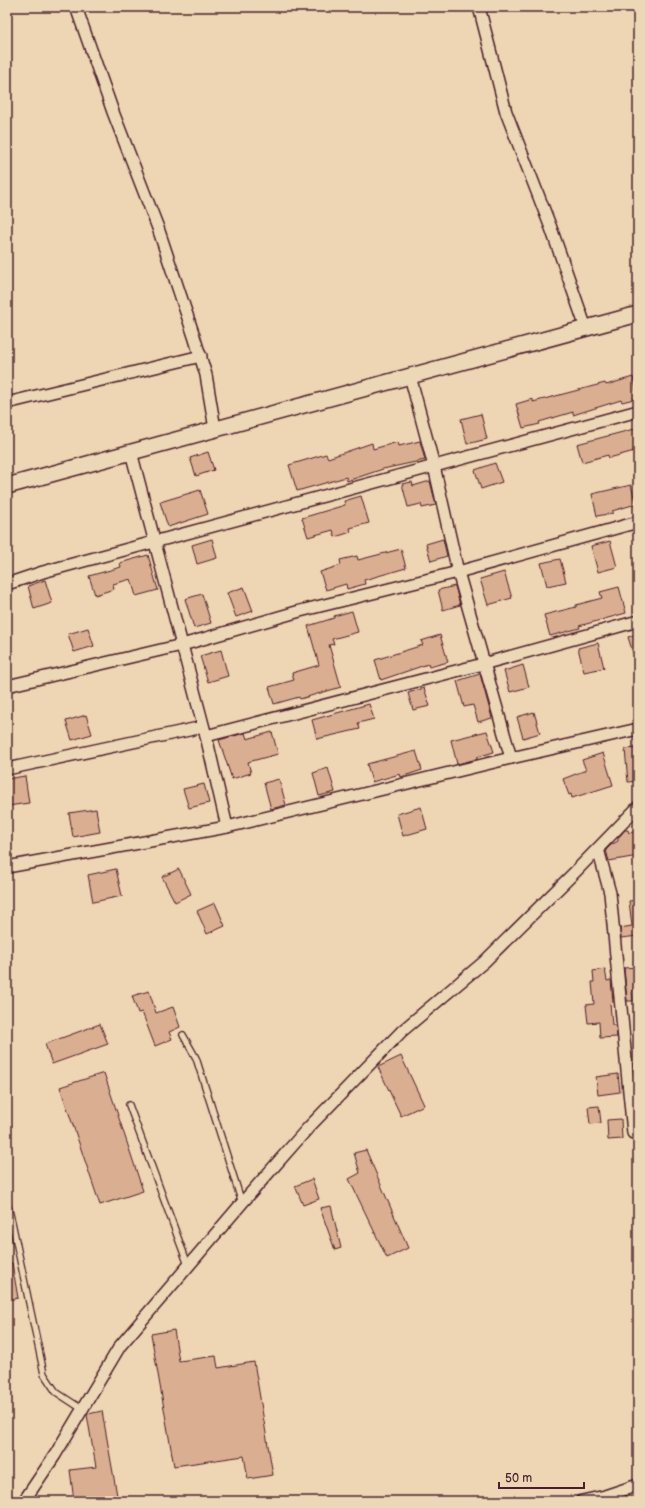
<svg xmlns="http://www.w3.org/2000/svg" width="645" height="1508" viewBox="0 0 645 1508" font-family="'Balsamiq Sans',sans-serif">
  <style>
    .building { fill: #daaf91; stroke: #4a1f2b }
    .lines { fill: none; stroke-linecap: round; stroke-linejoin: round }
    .lane-casing { stroke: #4a1f2b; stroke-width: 8 }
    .street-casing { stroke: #4a1f2b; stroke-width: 14 }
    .secondary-casing { stroke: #4a1f2b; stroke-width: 18 }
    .lane { stroke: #ecd8b6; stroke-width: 5.5 }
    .street { stroke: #ecd8b6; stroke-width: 11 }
    .secondary { stroke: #ecd8b6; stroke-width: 15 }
  </style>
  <rect width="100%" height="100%" fill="#eed5b3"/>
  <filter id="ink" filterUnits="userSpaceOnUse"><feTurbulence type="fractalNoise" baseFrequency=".025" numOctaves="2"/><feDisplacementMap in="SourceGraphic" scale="8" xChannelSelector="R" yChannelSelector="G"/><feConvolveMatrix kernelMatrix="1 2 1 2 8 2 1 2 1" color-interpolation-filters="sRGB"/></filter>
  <g filter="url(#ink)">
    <g class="building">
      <polygon points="633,377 638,398 622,402 621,400 573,415 573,412 539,422 540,424 523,428 516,404 533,399 533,402 605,383 606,385"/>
      <polygon points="481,414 487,439 467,444 461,419"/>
      <polygon points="638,428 638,450 609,458 608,455 582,462 577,444"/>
      <polygon points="420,441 425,460 383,469 347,481 346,477 297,491 289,465 326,454 328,458 372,443 373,449 398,442 399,446"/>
      <polygon points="208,452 214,470 196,476 190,458"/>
      <polygon points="495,463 502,482 481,489 475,470"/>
      <polygon points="430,481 436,505 422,508 421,504 408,507 402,484 412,482 413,486"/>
      <polygon points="631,485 636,504 612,511 613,513 597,516 592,494"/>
      <polygon points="200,490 208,514 168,527 160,502"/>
      <polygon points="361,496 369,523 350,528 351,532 335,537 333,530 308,537 302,518 345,505 344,501"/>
      <polygon points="212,539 217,558 197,564 192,545"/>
      <polygon points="443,539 447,556 431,561 426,544"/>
      <polygon points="610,541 617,567 598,572 591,546"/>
      <polygon points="401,549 406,568 364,580 365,584 347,589 346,584 326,590 320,572 341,565 340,560 357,556 358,560"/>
      <polygon points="148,555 158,590 136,596 131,579 113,584 114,589 95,595 89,576 121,567 120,563"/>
      <polygon points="560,559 566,582 547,586 541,563"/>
      <polygon points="504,572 512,598 488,605 480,579"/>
      <polygon points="45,580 52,603 34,609 28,586"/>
      <polygon points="455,586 460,605 443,610 438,590"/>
      <polygon points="244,587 253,611 236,617 227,593"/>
      <polygon points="619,587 626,613 579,626 580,628 550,636 544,615 576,607 576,605 602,598 600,592"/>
      <polygon points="202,594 211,623 194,628 185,599"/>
      <polygon points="352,611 358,632 332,639 334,644 329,645 341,687 300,699 299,697 274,704 269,687 294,680 292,673 319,665 308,626 334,618 334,616"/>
      <polygon points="88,628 94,646 74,652 68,634"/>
      <polygon points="638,634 638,662 636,663 628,637"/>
      <polygon points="440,635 448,662 429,667 428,664 381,680 375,660 423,645 421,641"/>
      <polygon points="598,643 604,668 584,672 578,648"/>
      <polygon points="221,650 228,676 208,682 200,656"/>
      <polygon points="523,665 529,687 510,692 504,671"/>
      <polygon points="480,674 492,718 478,722 473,705 464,707 457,681"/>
      <polygon points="424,688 430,706 413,710 408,693"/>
      <polygon points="369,704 374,719 358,723 360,729 317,739 312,720"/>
      <polygon points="534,712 540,733 523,738 517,717"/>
      <polygon points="86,715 92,734 72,740 66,721"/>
      <polygon points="487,731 494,752 477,757 477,759 457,764 451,740"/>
      <polygon points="272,732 278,754 248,762 251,773 232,779 219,740 245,733 247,739"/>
      <polygon points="638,748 638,781 628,782 625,749"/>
      <polygon points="416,751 422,770 401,777 400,774 372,782 367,764"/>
      <polygon points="603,753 613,785 572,798 571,794 569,795 563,779 586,770 582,760"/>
      <polygon points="328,768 335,792 319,796 313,773"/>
      <polygon points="25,776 29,803 8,806 7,779"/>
      <polygon points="279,779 286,805 271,809 264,783"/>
      <polygon points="204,784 209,803 189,808 183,789"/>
      <polygon points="421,807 427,829 403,836 397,814"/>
      <polygon points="96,809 100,832 73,837 69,813"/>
      <polygon points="625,830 628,830 629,833 638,831 638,856 609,861 606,850 611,845 618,841 618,838"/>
      <polygon points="116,869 122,896 93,902 88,875"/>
      <polygon points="179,869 191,894 175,902 162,877"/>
      <polygon points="638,900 638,936 621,938 620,928 632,926 629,901"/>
      <polygon points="215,903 225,926 207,934 197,911"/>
      <polygon points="636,967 638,989 632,990 633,1001 627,1001 624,968"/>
      <polygon points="605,969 607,981 611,980 613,1002 610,1003 612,1025 616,1025 617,1037 600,1038 599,1022 588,1023 586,1005 594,1004 592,982 594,982 593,971"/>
      <polygon points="149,991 156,1013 173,1007 180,1027 169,1032 172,1039 155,1046 142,1012 138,1013 132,996"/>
      <polygon points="100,1024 108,1044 52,1064 45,1044"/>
      <polygon points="401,1056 424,1105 401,1116 378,1067"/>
      <polygon points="104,1073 143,1191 100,1205 60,1087"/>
      <polygon points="618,1074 620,1092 598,1095 596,1077"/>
      <polygon points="599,1106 601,1123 590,1124 588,1107"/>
      <polygon points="621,1119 622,1139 608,1140 607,1120"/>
      <polygon points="366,1150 408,1248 387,1258 349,1179 360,1173 354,1153"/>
      <polygon points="312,1179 319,1199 303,1205 295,1186"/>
      <polygon points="331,1206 341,1248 335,1250 320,1208"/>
      <polygon points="7,1263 12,1263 18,1298 7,1300"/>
      <polygon points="174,1330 179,1361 216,1356 218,1368 254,1362 273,1475 248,1479 244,1456 174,1466 151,1334"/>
      <polygon points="102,1411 118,1501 74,1501 70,1470 96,1467 87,1415 88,1414"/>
    </g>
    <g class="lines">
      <g class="lane-casing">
        <g id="lane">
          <polyline points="183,1035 196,1058 242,1203"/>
          <polyline points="129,1105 188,1265"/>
          <polyline points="7,1202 12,1222 44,1374 56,1392 82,1409"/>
        </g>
      </g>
      <g class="street-casing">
        <g id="street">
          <polyline points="76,7 113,112 158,228 194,336 206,375 215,429"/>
          <polyline points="479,7 506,112 551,228 586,328"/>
          <polyline points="410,376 434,466 458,572 511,758"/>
          <polyline points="7,403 201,356"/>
          <polyline points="131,452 206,736 227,827"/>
          <polyline points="7,584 43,572 638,411"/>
          <polyline points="7,686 182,645 300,611 458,572 638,522"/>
          <polyline points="206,736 483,664 638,621"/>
          <polyline points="7,769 203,727"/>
          <polyline points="598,849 610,893 633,1133 638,1133"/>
          <polyline points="7,867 227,827 511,758 638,729"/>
          <polyline points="24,1501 55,1455 120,1346 242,1203 308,1128 402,1031 484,962 575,872 638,807"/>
          <polyline points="582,1501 605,1496 638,1485"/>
        </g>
      </g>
      <g class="secondary-casing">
        <polyline id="secondary" points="7,486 638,314"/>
      </g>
      <use href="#lane" class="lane"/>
      <use href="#street" class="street"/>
      <use href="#secondary" class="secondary"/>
    </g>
  </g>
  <rect width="645" height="1508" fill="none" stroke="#ecd8b6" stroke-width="24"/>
  <rect x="12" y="12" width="621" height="1484" fill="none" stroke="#4a1f2b" stroke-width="1.5" filter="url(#ink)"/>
  <path d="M499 1482v6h85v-6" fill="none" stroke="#4a1f2b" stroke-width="2"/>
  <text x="505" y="1482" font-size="12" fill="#4a1f2b" stroke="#ecd8b6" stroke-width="3" paint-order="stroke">50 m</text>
</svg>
